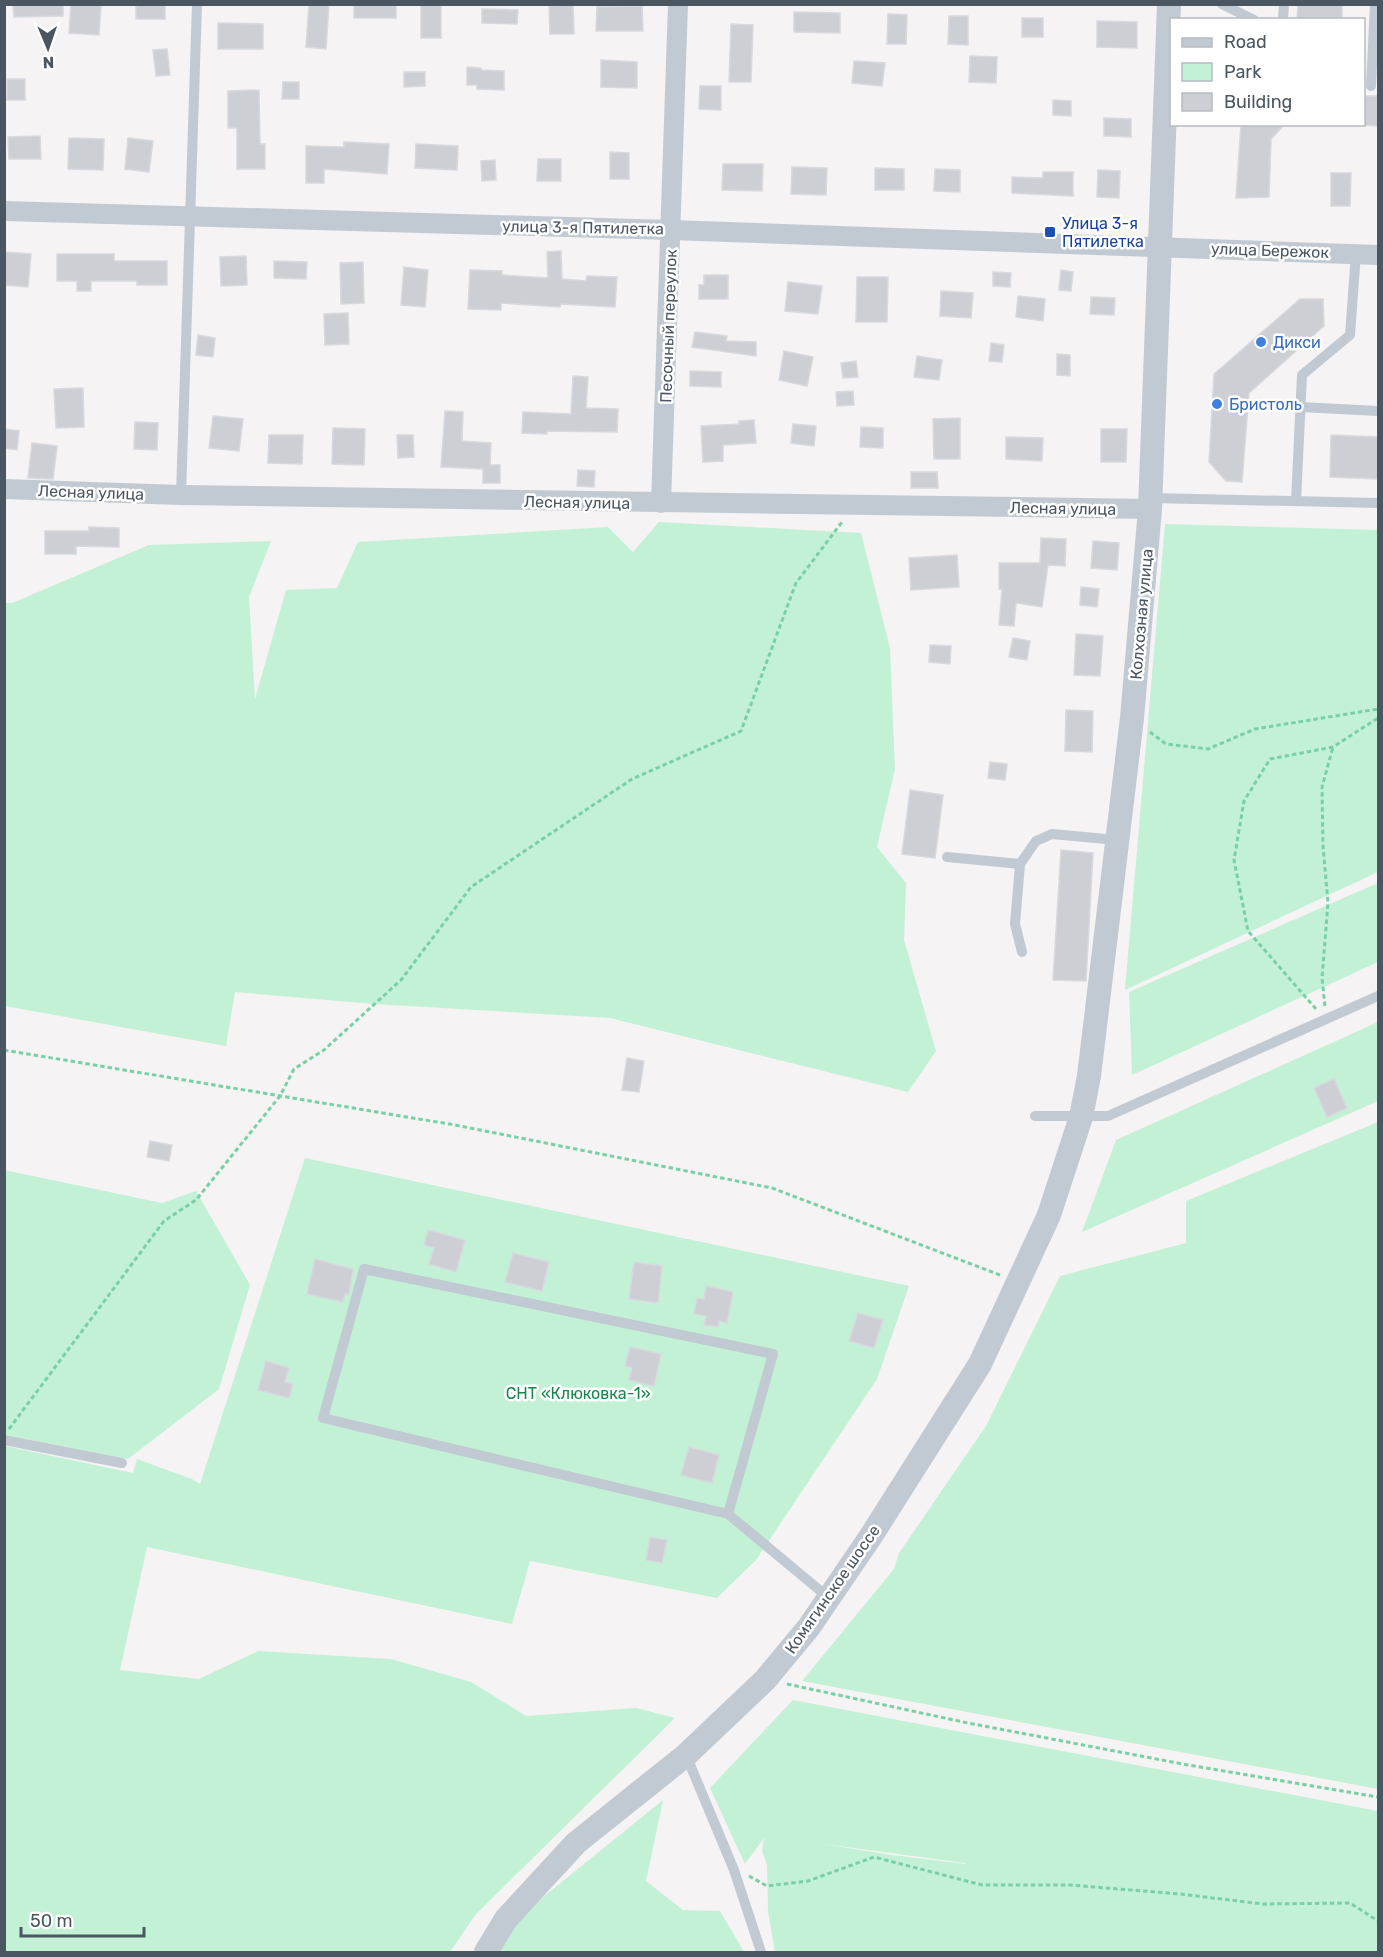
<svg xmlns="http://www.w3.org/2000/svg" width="1383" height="1957" viewBox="0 0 1383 1957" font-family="Rubik,sans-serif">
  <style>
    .green { fill: #c3f1d5; fill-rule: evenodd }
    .building { fill: #cdcfd5; stroke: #d7d9de; stroke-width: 1.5 }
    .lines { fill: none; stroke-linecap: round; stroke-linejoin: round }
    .path { stroke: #7ad0a6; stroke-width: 3; stroke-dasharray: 4.5 3; stroke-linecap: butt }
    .service { stroke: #c1cad2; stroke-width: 10 }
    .minor { stroke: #c1cad2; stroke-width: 20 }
    .tertiary { stroke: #c1cad2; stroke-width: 24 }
    .transit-dot { fill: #1a4fb4; stroke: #fff; stroke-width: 2 }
    .shop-dot { fill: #3f7fe0; stroke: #fff; stroke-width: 2 }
    .labels { text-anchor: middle; stroke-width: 5; stroke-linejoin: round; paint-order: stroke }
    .transit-label { font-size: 16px; fill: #164399; stroke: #fff; text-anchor: start }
    .street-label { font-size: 16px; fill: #4a5661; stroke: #fff }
    .shop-label { font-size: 16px; fill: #366cbe; stroke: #fff; text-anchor: start }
    .park-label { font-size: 16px; fill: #17864f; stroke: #fff }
  </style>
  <rect width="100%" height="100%" fill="#f5f3f3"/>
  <g class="green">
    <polygon points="659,522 861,533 890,648 895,769 877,847 906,883 904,940 936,1051 908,1092 610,1018 374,1004 235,992 226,1046 5,1006 5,603 12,603 149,545 271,541 249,597 255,699 286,590 337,588 358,542 608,527 633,552"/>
    <polygon points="1165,524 1378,530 1378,872 1125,990"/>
    <polygon points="1378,883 1378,962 1132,1075 1129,992"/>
    <polygon points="1378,1022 1378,1101 1082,1232 1116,1140"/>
    <polygon points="1378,1122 1378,1789 802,1681 894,1569 899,1553 986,1426 1060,1276 1186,1243 1186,1201"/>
    <polygon points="305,1158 909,1286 877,1379 756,1560 717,1598 530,1561 512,1624 147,1547 120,1670 199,1679 258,1651 391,1659 471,1682 526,1716 636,1708 675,1718 476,1914 450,1952 5,1952 5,1446 133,1473 137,1459 192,1479 200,1484"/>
    <polygon points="4,1170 162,1203 196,1191 250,1285 219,1389 128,1459 5,1435"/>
    <path d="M793 1700 1378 1811V1952H775L768 1911 767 1865 762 1851 764 1838 745 1864 710 1788ZM816 1843 965 1863 966 1864 892 1855Z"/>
    <polygon points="663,1800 646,1881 683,1910 720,1911 744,1952 493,1952 511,1923"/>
  </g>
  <g class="building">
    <polygon points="13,4 63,4 63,16 14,17"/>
    <polygon points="71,4 101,4 99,35 69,33"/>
    <rect x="136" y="4" width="29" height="15"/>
    <polygon points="309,4 329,4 326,49 306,47"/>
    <rect x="354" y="4" width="42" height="14"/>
    <rect x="421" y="4" width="20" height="34"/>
    <polygon points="1298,4 1342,4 1342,20 1297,20"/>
    <polygon points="573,5 574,34 550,34 549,6"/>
    <polygon points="642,6 643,31 596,31 597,7"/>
    <polygon points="482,9 518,10 517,24 482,23"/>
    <polygon points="794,12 840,13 840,33 794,32"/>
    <polygon points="888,14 907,15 906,44 887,44"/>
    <polygon points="949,16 968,16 968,45 948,44"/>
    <rect x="1022" y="18" width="21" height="19"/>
    <polygon points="1097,21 1137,22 1137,48 1097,47"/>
    <polygon points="218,23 263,24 263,49 218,49"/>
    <polygon points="731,24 753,25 751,82 729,82"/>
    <polygon points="167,49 170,75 156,76 153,50"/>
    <polygon points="970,56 997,57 996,83 969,82"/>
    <polygon points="601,60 637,62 637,88 601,87"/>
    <polygon points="854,61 885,63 882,86 852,83"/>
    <polygon points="467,67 481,68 481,70 504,71 504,90 477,89 477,85 467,85"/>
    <polygon points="404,72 425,72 425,86 404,87"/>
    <rect x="7" y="79" width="18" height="21"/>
    <polygon points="283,82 299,82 299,99 282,99"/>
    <polygon points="700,86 721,86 721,110 699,109"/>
    <polygon points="259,90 260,144 265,144 265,169 237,169 237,128 228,128 228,91"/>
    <polygon points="1364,96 1378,96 1378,126 1364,125"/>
    <polygon points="1053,100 1071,101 1071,116 1053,115"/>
    <polygon points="1104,118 1131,119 1131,137 1104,136"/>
    <polygon points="1241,124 1285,124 1271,139 1269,197 1236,198"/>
    <polygon points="40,136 41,159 9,159 8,137"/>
    <polygon points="69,138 104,139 103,170 68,169"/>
    <polygon points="128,138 153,141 149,172 125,169"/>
    <polygon points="344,142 389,144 387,174 324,169 324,183 306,183 306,146 344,147"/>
    <polygon points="416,144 458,146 457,170 415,168"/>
    <polygon points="610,152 629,153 629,179 610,179"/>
    <polygon points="538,159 561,159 561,181 537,181"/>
    <polygon points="495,160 496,180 482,181 481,161"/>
    <polygon points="723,164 763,164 762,191 722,190"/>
    <polygon points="792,167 827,168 826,195 791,194"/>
    <polygon points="875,168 904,169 904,190 875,190"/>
    <polygon points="935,169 960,170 960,192 934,191"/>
    <polygon points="1098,170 1120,171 1119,198 1097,197"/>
    <polygon points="1043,172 1073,172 1073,196 1012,193 1012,177 1043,178"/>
    <polygon points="1331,173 1351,173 1350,206 1331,206"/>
    <polygon points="561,251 562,279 586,281 587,276 617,277 615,307 561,304 560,307 501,303 501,310 468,309 470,270 502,271 502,275 548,278 547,252"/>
    <polygon points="4,252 31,254 28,287 4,285"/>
    <polygon points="57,254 114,254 114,261 167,261 167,285 137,285 137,281 91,281 91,291 77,291 77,281 57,281"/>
    <polygon points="246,256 247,285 221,286 220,257"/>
    <polygon points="274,261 307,262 306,279 274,278"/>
    <polygon points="363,262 364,303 341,304 340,263"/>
    <polygon points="404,267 428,270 425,307 401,305"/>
    <polygon points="1061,270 1073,272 1071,291 1059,290"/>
    <polygon points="993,272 1011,273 1010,287 993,286"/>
    <polygon points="704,275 728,275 728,299 699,299 699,285 704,285"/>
    <polygon points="857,277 888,277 887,322 856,322"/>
    <polygon points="788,282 822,286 818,314 785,311"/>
    <polygon points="941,291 973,293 971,318 940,316"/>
    <polygon points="1018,296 1045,299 1043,321 1016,317"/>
    <polygon points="1091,297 1115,298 1114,315 1090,314"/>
    <polygon points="1300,299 1323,299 1324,326 1249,393 1242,482 1226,481 1209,462 1214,374"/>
    <polygon points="348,313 349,344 325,345 324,314"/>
    <polygon points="695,332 727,336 726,341 756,342 756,356 692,347"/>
    <polygon points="198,335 215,338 213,357 196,355"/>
    <polygon points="991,343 1004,345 1002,362 989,361"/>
    <polygon points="784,351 813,357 807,386 779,380"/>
    <polygon points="1057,354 1070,355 1070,376 1057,375"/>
    <polygon points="917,356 942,360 939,380 914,377"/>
    <polygon points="856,361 858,377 843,378 841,363"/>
    <polygon points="690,371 721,372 721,387 690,386"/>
    <polygon points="573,376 588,377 586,408 618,409 617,432 547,431 547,434 522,433 523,412 571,414"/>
    <polygon points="83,388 84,427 56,428 54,389"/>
    <polygon points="853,391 854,405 837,406 836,392"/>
    <polygon points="445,411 463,412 462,441 491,443 490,465 500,465 500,483 483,483 483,469 441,467"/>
    <polygon points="213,416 243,419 239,451 209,448"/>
    <polygon points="960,418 960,459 934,459 933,419"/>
    <polygon points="754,420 756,443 723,445 723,461 703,462 701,426 739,424 739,421"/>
    <polygon points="135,422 158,423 157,450 134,449"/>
    <polygon points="793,424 816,426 814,446 791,443"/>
    <polygon points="861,427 883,428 883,448 860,447"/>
    <polygon points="333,428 365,429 364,465 332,464"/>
    <polygon points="4,429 19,431 17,450 4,448"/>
    <polygon points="1101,429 1127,429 1126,462 1101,462"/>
    <polygon points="269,435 303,435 302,464 268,463"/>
    <polygon points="397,435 413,435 414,457 398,458"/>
    <polygon points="1331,435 1378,437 1378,479 1330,477"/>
    <polygon points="1006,437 1043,438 1042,461 1006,459"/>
    <polygon points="32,443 57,446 53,479 28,478"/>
    <polygon points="578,470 595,471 594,487 577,486"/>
    <polygon points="911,472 937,472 938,488 911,488"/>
    <polygon points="89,527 119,528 119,547 76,546 76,554 45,554 45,531 89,531"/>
    <polygon points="1041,538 1066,539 1065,566 1048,565 1042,607 1016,603 1014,626 999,625 1002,589 999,589 999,563 1040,563"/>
    <polygon points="1093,541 1119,543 1117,570 1091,568"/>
    <polygon points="957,555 959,587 911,590 909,558"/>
    <polygon points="1081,587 1099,589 1097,607 1080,605"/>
    <polygon points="1076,634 1103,636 1100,676 1074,675"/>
    <polygon points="1013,638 1030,641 1027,660 1009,657"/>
    <polygon points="930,645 951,646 950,664 929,662"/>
    <polygon points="1066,710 1093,711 1092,752 1065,751"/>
    <polygon points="990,762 1007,764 1005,780 988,778"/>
    <polygon points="910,790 943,795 935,858 902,854"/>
    <polygon points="1061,850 1093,853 1086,981 1053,980"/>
    <polygon points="627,1058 644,1061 639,1092 622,1090"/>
    <polygon points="1334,1079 1347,1108 1327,1117 1314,1088"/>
    <polygon points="150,1141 172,1145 169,1161 147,1157"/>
    <polygon points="428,1230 465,1240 456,1272 429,1264 434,1248 424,1245"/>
    <polygon points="513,1253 549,1262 542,1291 505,1282"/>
    <polygon points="315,1259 353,1269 349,1294 345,1294 343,1302 307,1294"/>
    <polygon points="634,1262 662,1266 658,1303 629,1299"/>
    <polygon points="706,1286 733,1292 727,1323 719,1321 718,1327 704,1325 706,1316 694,1314 697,1298 704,1299"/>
    <polygon points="858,1313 883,1320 874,1348 849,1341"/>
    <polygon points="630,1347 661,1354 654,1386 629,1380 632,1368 625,1366"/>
    <polygon points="266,1361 289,1368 285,1382 293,1384 289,1398 258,1390"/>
    <polygon points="689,1447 719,1455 712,1483 681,1475"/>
    <polygon points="650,1537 667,1540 662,1563 646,1560"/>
  </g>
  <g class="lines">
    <g class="path">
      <polyline points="1150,732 1166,744 1208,749 1255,729 1378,709"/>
      <polyline points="1325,1006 1322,978 1328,903 1323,846 1322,787 1333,747"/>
      <polyline points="1316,1009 1248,931 1234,860 1244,801 1270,759 1333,747 1378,718"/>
      <polyline points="4,1050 455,1125 772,1188 1000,1275"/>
      <polyline points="9,1429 164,1221 196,1200 280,1096 294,1069 324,1050 401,980 471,887 632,779 741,731 796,583 842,522"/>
      <polyline points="787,1684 968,1723 1188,1765 1378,1797"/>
      <polyline points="749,1876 767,1886 808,1881 874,1857 982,1885 1070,1885 1180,1894 1263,1904 1350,1903 1378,1921"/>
    </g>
    <g class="service">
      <polyline points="1222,4 1254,20"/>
      <polyline points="1283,20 1284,4"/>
      <polyline points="1371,86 1375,4"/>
      <polyline points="1300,407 1378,411"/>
      <polyline points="181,495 197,4"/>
      <polyline points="1151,498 1378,503"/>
      <polyline points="1296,501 1302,375 1350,335 1356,253"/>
      <polyline points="947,857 1020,864"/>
      <polyline points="1022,952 1015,924 1020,864 1036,841 1052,834 1117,840"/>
      <polyline points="1035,1116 1108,1116 1378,996"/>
      <polyline points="4,1440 122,1463"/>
      <polyline points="728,1514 773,1354 364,1269 323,1418 728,1514 829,1598"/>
      <polyline points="686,1755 734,1870 761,1952"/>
    </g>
    <g class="minor">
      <polyline points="4,211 671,230 1378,255"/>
      <polyline points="4,489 181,495 1150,509"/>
      <polyline points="661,503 678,4"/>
    </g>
    <polyline class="tertiary" points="486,1952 506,1919 576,1843 686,1755 765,1680 809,1627 871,1536 980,1364 1049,1215 1081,1117 1089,1076 1132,718 1150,509 1169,4"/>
  </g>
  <rect class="transit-dot" x="1044" y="226" width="12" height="12" rx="3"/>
  <g class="shop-dot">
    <circle cx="1261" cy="342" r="6"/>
    <circle cx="1217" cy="404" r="6"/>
  </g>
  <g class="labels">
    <g class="transit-label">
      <text x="1062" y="229">Улица 3-я<tspan x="1062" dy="18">Пятилетка</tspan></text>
    </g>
    <g class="street-label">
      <text transform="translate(583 227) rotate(1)" y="6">улица 3-я Пятилетка</text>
      <text transform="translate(1270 250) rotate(2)" y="6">улица Бережок</text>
      <text transform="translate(668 326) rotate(-88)" y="6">Песочный переулок</text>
      <text transform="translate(91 492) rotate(2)" y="6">Лесная улица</text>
      <text transform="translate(577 502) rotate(1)" y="6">Лесная улица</text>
      <text transform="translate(1063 508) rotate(1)" y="6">Лесная улица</text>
      <text transform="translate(1141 614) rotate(-85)" y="6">Колхозная улица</text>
      <text transform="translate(832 1589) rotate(-55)" y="6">Комягинское шоссе</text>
    </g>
    <g class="shop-label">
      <text x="1273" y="348">Дикси</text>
      <text x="1229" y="410">Бристоль</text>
    </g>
    <g class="park-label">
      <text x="578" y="1399">СНТ «Клюковка-1»</text>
    </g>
  </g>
  <rect width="1383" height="1957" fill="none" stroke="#4a5661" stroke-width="12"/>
  <rect x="1170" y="18" width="195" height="108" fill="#ffffff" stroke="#b7bbc0" stroke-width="1.5"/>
  <rect x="1182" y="38" width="30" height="9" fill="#c1cad2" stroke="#b7bbc0" stroke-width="1.5"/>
  <text x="1224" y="48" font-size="18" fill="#4a5661">Road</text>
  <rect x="1182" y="63" width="30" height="18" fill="#c3f1d5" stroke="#b7bbc0" stroke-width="1.5"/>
  <text x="1224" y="78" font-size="18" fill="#4a5661">Park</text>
  <rect x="1182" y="93" width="30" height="18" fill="#cdcfd5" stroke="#b7bbc0" stroke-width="1.5"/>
  <text x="1224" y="108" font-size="18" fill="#4a5661">Building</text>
  <g transform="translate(48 48) rotate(178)" stroke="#ffffff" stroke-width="4.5" paint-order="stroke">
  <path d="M0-4.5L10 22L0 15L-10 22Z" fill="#4a5661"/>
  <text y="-9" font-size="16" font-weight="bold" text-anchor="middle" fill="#4a5661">N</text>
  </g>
  <path d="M21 1927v9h123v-9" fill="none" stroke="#4a5661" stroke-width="3"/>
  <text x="30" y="1927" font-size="18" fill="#4a5661" stroke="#ffffff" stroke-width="4.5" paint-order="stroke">50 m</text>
</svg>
